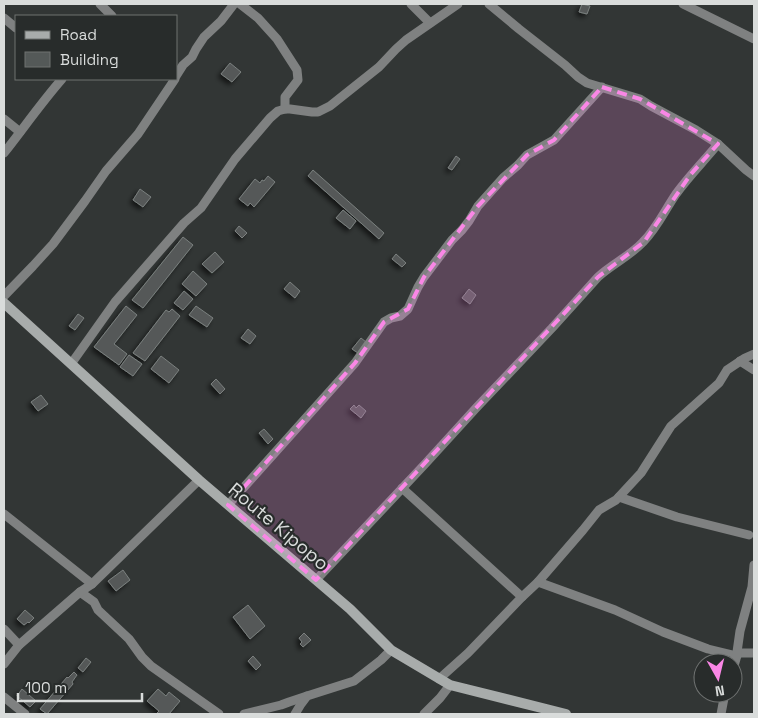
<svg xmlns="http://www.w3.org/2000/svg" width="758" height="718" viewBox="0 0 758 718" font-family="'Space Grotesk',sans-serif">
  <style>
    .building { fill: #545958; stroke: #7b807f; filter: url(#shadow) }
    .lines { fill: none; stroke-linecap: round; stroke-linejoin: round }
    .street { stroke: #7f8181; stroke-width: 9 }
    .secondary { stroke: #a8acab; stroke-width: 10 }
    .marked { fill: #fa87e6; fill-opacity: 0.2; stroke: #fa87e6; stroke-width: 4; stroke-dasharray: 10 6; stroke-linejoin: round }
    .labels { text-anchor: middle; stroke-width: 4.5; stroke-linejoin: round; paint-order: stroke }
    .street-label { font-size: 19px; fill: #d9dcdb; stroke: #282c2b }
  </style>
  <defs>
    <filter id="shadow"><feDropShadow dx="-3" dy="3" stdDeviation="2.5" flood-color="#0009"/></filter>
  </defs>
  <rect width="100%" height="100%" fill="#323635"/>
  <g class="building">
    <polygon points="582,4 590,6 587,14 579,12"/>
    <polygon points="230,63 241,72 232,82 221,74"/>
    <polygon points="456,156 460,159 452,170 448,168"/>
    <polygon points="313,170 384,233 379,239 308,176"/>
    <polygon points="268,176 275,182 254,207 250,203 248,206 239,199 255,179 260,183 262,180 264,181"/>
    <polygon points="140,189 151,197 143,207 133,200"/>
    <polygon points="343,210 356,221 350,229 336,218"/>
    <polygon points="239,226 247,233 242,238 235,231"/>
    <polygon points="183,237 193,245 143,308 132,300"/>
    <polygon points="215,252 224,262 212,273 202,264"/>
    <polygon points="396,254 406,263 402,267 392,259"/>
    <polygon points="193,271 207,284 196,296 182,284"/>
    <polygon points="290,282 300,291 295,298 284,289"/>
    <polygon points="469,289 476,295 470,304 462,298"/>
    <polygon points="184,291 193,299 183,310 174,303"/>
    <polygon points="126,306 137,315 114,344 127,354 119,365 94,347"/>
    <polygon points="196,306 213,318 207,327 189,315"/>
    <polygon points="172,309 180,316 145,361 133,353 166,310 169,312"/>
    <polygon points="78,314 84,318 75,330 69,326"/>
    <polygon points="248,329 256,336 250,344 241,338"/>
    <polygon points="361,338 366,342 358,353 352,349"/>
    <polygon points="129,355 142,364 133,376 120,367"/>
    <polygon points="161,356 179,370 169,383 151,369"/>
    <polygon points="216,379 225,389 220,394 211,384"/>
    <polygon points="41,395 48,404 38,411 31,402"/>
    <polygon points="354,405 356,408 359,405 366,411 361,418 350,409"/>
    <polygon points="264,429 273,439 268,444 259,433"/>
    <polygon points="123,570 130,580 116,591 108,581"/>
    <polygon points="248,605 265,626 250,639 233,617"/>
    <polygon points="25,610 34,618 29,623 28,622 24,625 17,619"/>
    <polygon points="304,633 311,640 303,647 300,644 302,642 299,638"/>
    <polygon points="253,656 261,665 256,670 248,661"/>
    <polygon points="86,658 91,662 83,672 78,668"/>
    <polygon points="74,672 77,675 72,682 73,684 47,714 40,709 67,677 68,678"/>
    <polygon points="22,689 36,701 30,707 17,696"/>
    <polygon points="158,689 166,696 169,692 180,701 169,714 158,714 157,713 159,711 147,701"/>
  </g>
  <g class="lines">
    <g class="street">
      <polyline points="100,4 112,16"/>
      <polyline points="240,4 258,18 277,39 297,70 298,80 285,97 285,109"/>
      <polyline points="411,4 430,23"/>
      <polyline points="489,4 519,29 565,65 578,77 587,83 640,99 651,106 696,130 718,144 746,170 754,176"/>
      <polyline points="683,4 754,39"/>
      <polyline points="4,18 16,28"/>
      <polyline points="176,76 183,65 192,57 196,49 204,37 221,21 234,4"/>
      <polyline points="4,119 20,132"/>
      <path d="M4 153C23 129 41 103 62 79"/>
      <polyline points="4,296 33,266 53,244 85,201 106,171 138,134 175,79"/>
      <polyline points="740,361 754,370"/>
      <polyline points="71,364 115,302 184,223 201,208 235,159 270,118 278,111 285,109 290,109 312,112 318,112 330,106 379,67 396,49 406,40 458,4"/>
      <polyline points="402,488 522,597"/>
      <polyline points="619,497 677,517 749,535"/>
      <polyline points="228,505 355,363 384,322 391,318 400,316 408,309 418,287 424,277 452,240 462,230 469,221 478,206 503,178 518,165 527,155 554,140 602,87"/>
      <polyline points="4,514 92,584"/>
      <path d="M316 580 425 464 477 407 552 328 598 277C612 264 630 256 643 242 657 228 665 210 676 194 689 176 704 161 718 144"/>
      <polyline points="538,582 615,610 663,632 708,649 737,656"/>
      <polyline points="80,592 94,602 98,610 129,639 142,657 151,666 219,714"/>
      <polyline points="4,629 19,645"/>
      <polyline points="737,653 754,653"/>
      <polyline points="4,664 19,645 80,592 92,584 199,480"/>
      <polyline points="733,669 736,659 740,631 752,587 754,565"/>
      <polyline points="439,679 468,653 522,597 538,582 583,530 599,510 616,500 641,473 671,426 719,383 727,370 745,358 754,354"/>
      <polyline points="4,697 25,714"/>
      <polyline points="244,714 281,705 289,702 307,696"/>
      <polyline points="295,714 301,704 307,696 354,681 381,660 391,650"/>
      <polyline points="424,714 440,698 450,685"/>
      <polyline points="721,714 725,693"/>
    </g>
    <polyline class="secondary" points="4,303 199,480 350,609 391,650 450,685 566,714"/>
  </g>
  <path class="marked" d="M602 87 640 99 718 144 691 174 644 242 598 277 316 580 228 505 355 363 384 322 408 309 424 277 478 206 527 155 554 140Z"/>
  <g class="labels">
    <g class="street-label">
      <text transform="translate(279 526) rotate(40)" y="7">Route Kipopo</text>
    </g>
  </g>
  <rect width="758" height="718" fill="none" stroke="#d9dcdb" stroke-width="10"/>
  <rect x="15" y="15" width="162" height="65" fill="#282c2b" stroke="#6f7271"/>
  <rect x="25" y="31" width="25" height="8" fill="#a8acab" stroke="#6f7271"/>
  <text x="60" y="40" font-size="15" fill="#d9dcdb">Road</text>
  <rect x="25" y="52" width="25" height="15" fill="#545958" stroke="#6f7271"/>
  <text x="60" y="65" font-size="15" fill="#d9dcdb">Building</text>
  <g transform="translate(718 678) rotate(172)"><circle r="24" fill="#282c2b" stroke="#6f7271"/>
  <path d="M0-4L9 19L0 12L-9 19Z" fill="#fa87e6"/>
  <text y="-8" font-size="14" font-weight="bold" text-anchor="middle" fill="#d9dcdb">N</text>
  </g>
  <path d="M18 693v8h124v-8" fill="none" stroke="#d9dcdb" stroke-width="2.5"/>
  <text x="25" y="693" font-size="15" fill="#d9dcdb" stroke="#282c2b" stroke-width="4" paint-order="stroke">100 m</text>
</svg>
